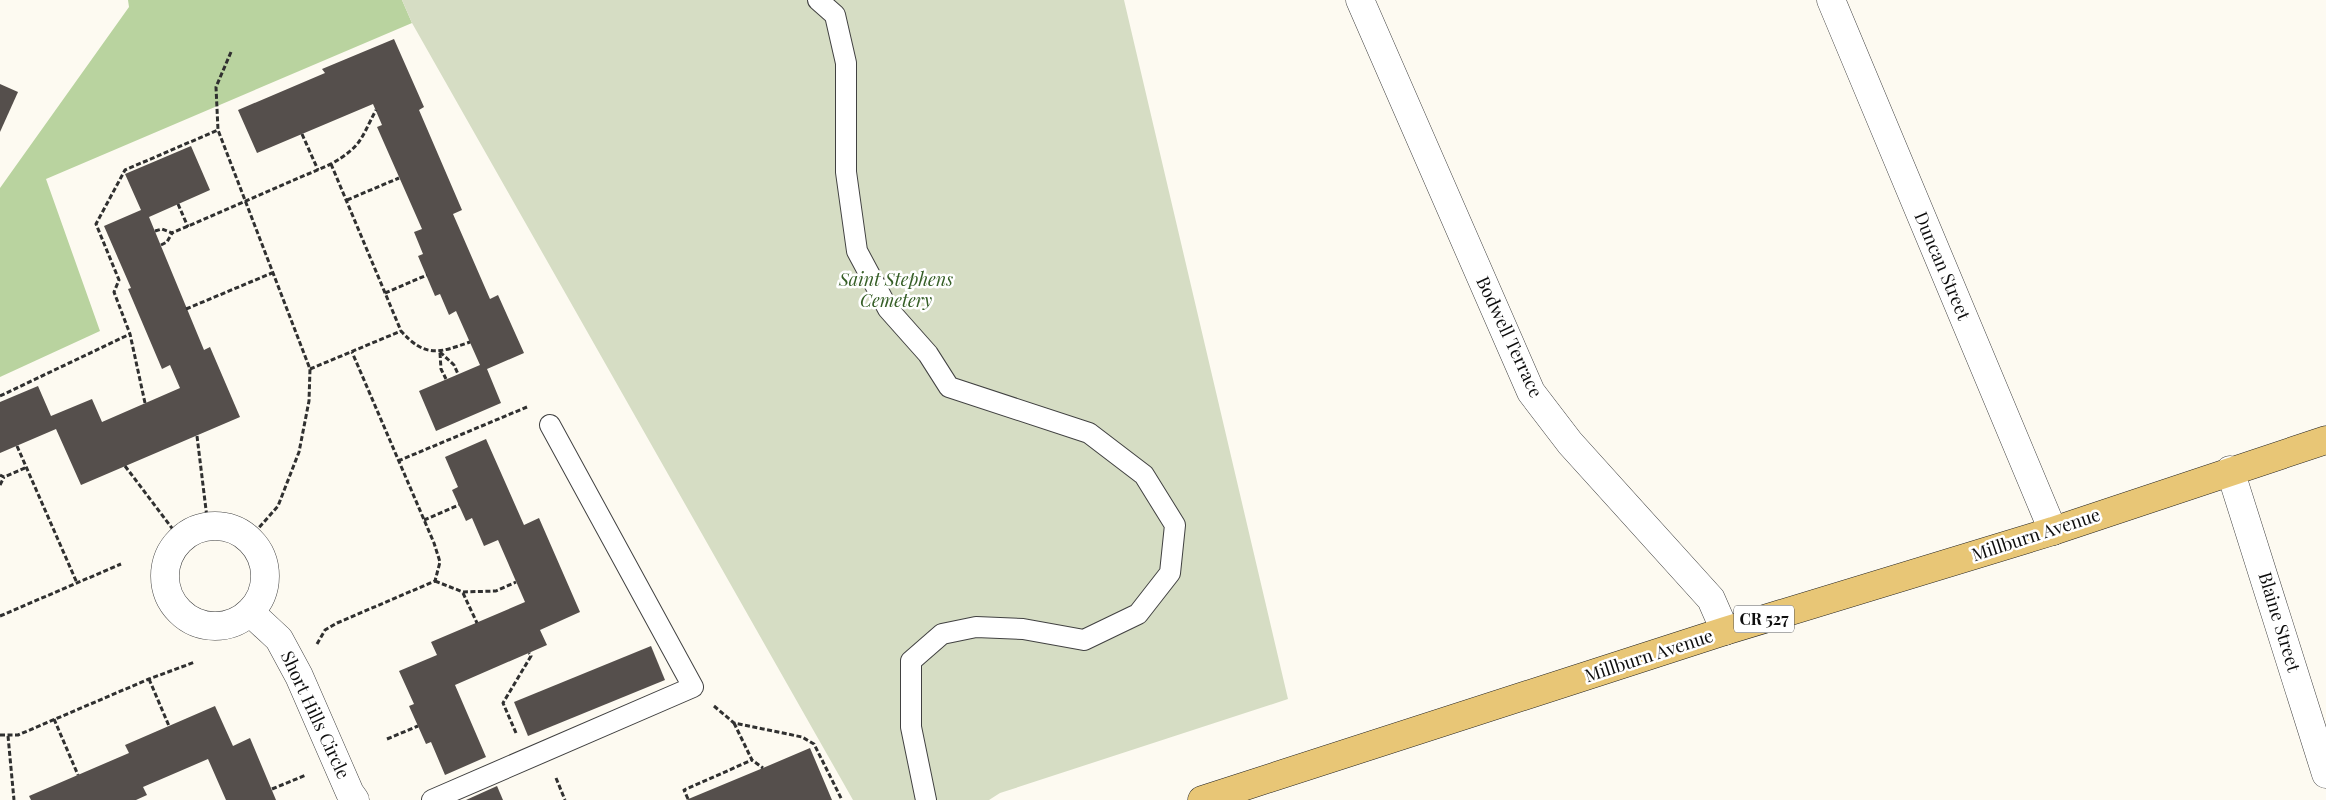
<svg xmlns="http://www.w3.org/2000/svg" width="2326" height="800" viewBox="0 0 2326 800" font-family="'Playfair Display',serif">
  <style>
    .forest { fill: #b9d39f }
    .cemetery { fill: #d6ddc4 }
    .building { fill: #554f4c }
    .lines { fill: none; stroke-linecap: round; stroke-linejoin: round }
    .service-casing { stroke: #414141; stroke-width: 22 }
    .minor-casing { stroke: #414141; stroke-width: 29 }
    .primary-casing { stroke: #1f1f1f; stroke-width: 29 }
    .path { stroke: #303030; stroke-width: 3; stroke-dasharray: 5 2.5; stroke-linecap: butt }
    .service { stroke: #fff; stroke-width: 20 }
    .minor { stroke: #fff; stroke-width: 28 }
    .primary { stroke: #e8c676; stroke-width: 28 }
    .labels { text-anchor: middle; stroke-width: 5; stroke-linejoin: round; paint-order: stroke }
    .shield { fill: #fff; stroke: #565656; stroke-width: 1 }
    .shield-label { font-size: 16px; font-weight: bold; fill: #0e0e0e }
    .street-label { font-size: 18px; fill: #0e0e0e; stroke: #fff }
    .park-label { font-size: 18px; font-style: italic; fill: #355e26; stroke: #fff }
  </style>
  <rect width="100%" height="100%" fill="#fdfaf1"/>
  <polygon class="forest" points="128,0 402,0 412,23 46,179 100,331 0,377 0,188 129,7"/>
  <polygon class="cemetery" points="402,0 1124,0 1288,699 1000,793 989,800 853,800 412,23"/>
  <g class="building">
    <polygon points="394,39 424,107 419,110 462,210 453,214 490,299 498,295 524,353 487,369 501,403 436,431 419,391 480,365 456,311 449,315 440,294 435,296 418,256 423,254 414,232 422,229 377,127 382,125 373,104 257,153 238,110 325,73 322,69"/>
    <polygon points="0,84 18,92 0,132"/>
    <polygon points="191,146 210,190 149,217 204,350 210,347 240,417 81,485 56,429 0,453 0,402 38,386 51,416 92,399 102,422 180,388 170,365 162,369 128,289 131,288 104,226 141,210 125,174"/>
    <polygon points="486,439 524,525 539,518 580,612 540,630 547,645 455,685 486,757 445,775 431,742 426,744 409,706 414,704 399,671 437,655 431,642 525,602 498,540 484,546 472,518 466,521 452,490 458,487 445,457"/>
    <polygon points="651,646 665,680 528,736 514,702"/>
    <polygon points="215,706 233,746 250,738 276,800 226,800 208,759 143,787 147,795 136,800 31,800 29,796 129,753 125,745"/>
    <polygon points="810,748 832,800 686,800 763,768"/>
    <polygon points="497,786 503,800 466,800"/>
  </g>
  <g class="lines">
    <g class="service-casing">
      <g id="service">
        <polyline points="818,0 835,15 846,63 846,172 857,251 888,309 928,354 949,387 1089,433 1144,475 1175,525 1170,573 1138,614 1084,640 1023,629 976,627 942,634 911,661 911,727 926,800"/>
        <polyline points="432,800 693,687 550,425"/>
      </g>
    </g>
    <g class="minor-casing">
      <g id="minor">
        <polyline points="1360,0 1531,392 1570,443 1711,599 1725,631"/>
        <polyline points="1831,0 2053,531"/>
        <polyline points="2230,470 2326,774"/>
        <circle cx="215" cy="576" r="50"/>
        <polyline points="250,612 279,639 299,676 350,793 355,800"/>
      </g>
    </g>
    <g class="primary-casing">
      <polyline id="primary" points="1202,800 1725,631 2053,531 2326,440"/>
    </g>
    <g class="path">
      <polyline points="231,52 216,87 218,130 310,369 309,401 299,452 278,506 249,539"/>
      <polyline points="302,134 318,170"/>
      <path d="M331 164 401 331C425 358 439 353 470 342"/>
      <polyline points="347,200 399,178"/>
      <polyline points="178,204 188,227"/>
      <path d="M155 231 162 229 172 233 331 164C362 146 360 140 376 110"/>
      <polyline points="161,245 167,242 172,233"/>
      <polyline points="385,293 427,275"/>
      <polyline points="186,309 272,273"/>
      <polyline points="440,352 454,365 458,374"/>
      <polyline points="440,353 441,369 446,379"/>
      <polyline points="310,369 401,331"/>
      <polyline points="0,396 130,334"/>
      <polyline points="145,403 130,334 114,292 119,280 96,224 125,170 218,130"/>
      <polyline points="197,436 208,526"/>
      <polyline points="17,446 77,583"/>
      <polyline points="398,461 527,407"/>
      <polyline points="125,466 181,540"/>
      <polyline points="0,475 4,477 27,467"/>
      <polyline points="0,485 4,477"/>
      <polyline points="424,520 459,505"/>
      <polyline points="435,581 463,592 496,591 516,582"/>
      <polyline points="463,593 477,623"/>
      <polyline points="0,616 121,564"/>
      <polyline points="317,644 325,630 337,623 435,581 440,562 434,543 352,352"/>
      <polyline points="149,679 169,726"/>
      <polyline points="714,706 734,723 802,737 814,744 842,800"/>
      <polyline points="54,719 78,775"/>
      <polyline points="734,723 752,760 763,768"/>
      <polyline points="516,733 503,703 531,656 529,653"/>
      <polyline points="0,735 18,735 149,679 195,662"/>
      <polyline points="8,736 14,800"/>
      <polyline points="387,739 418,726"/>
      <polyline points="556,778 565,800"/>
      <polyline points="272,789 306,775"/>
      <polyline points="688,799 684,790 752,760"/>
    </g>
    <use href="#service" class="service"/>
    <use href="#minor" class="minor"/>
    <use href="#primary" class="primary"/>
  </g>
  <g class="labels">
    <rect class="shield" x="1734" y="605.5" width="60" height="27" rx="4"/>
    <g class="shield-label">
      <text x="1764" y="625">CR 527</text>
    </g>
    <g class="street-label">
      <text transform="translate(1942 266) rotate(67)" y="6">Duncan Street</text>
      <text transform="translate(1509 337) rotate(65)" y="6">Bodwell Terrace</text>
      <text transform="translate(2036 535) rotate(-18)" y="6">Millburn Avenue</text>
      <text transform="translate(2279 622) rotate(73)" y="6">Blaine Street</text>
      <text transform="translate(1649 656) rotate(-18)" y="6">Millburn Avenue</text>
      <text transform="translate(315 715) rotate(65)" y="6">Short Hills Circle</text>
    </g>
    <g class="park-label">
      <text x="896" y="286">Saint Stephens<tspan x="896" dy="21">Cemetery</tspan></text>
    </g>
  </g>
</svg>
